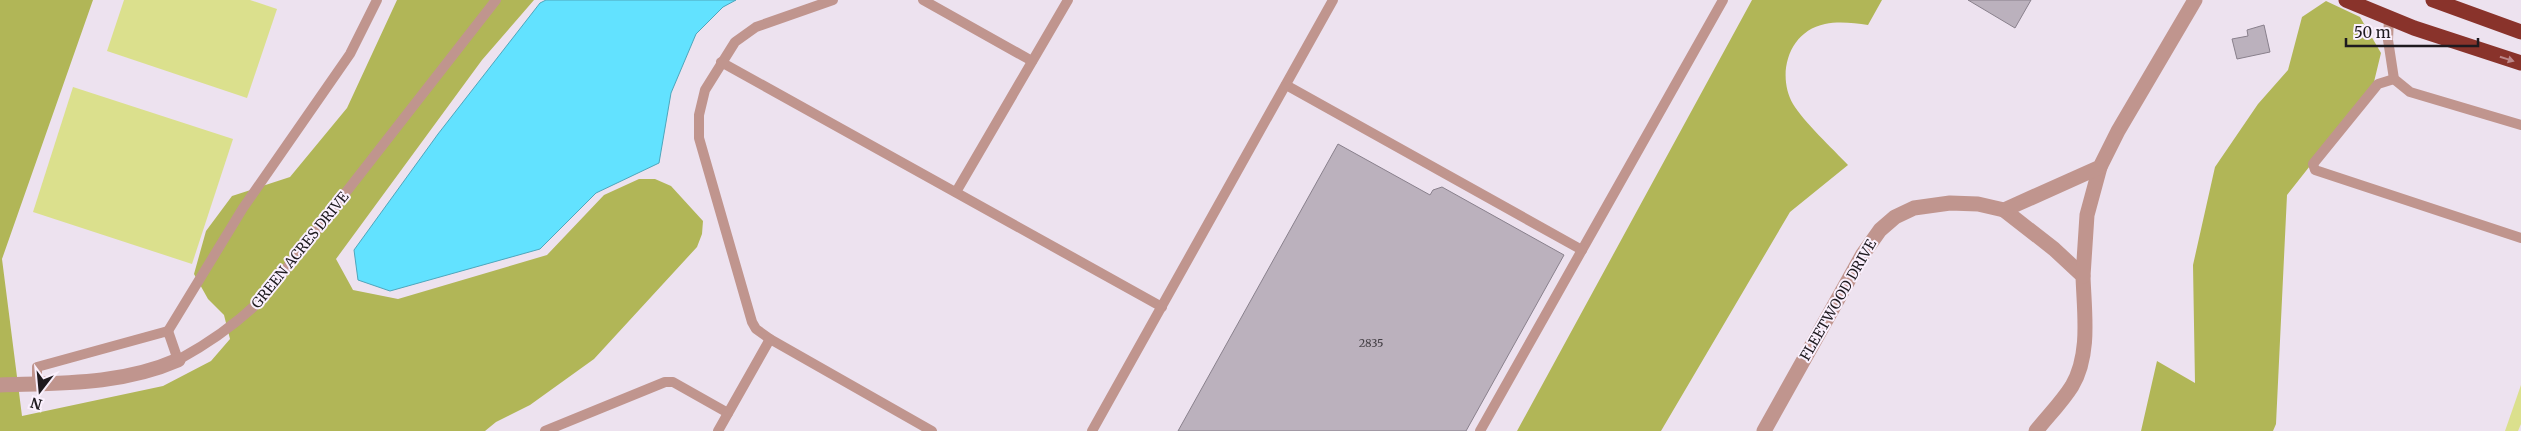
<svg xmlns="http://www.w3.org/2000/svg" width="2521" height="431" viewBox="0 0 2521 431" font-family="Merriweather,serif">
  <style>
    .green { fill: #dbe08d }
    .forest { fill: #b1b657 }
    .water { fill: #62e2ff; stroke: #4ea6bc }
    .building { fill: #bbb1bd; stroke: #89808c }
    .lines { fill: none; stroke-linecap: round; stroke-linejoin: round }
    .lane { stroke: #c0958e; stroke-width: 10 }
    .street { stroke: #c0958e; stroke-width: 15 }
    .highway { stroke: #89332b; stroke-width: 15 }
    .oneway { fill: #bc888a }
    .labels { text-anchor: middle; stroke-width: 4; stroke-linejoin: round; paint-order: stroke }
    .number-label { font-size: 11px; fill: #454046 }
    .street-label { font-size: 14px; fill: #1e1a1f; stroke: #faf0fd }
  </style>
  <rect width="100%" height="100%" fill="#ede2ef"/>
  <g class="green">
    <polygon points="124,0 250,0 277,9 247,98 107,51"/>
    <polygon points="73,87 233,139 192,264 33,212"/>
    <polygon points="2521,385 2521,424 2518,431 2505,431"/>
  </g>
  <g class="forest">
    <polygon points="0,0 93,0 2,259 22,416 163,386 211,361 230,339 224,315 208,299 194,274 206,231 232,196 290,177 347,108 397,0 534,0 482,60 336,259 353,290 398,299 547,255 604,195 639,179 655,179 671,186 703,221 702,234 697,247 594,359 530,405 496,422 485,431 0,431"/>
    <path d="M1752 0H1882L1868 25C1854 23 1839 21 1825 24 1789 31 1776 74 1793 104 1803 121 1833 149 1848 165L1790 212 1661 431H1517Z"/>
    <polygon points="2326,1 2360,17 2381,53 2373,86 2287,195 2276,424 2273,431 2141,431 2157,361 2195,383 2193,265 2215,167 2258,104 2288,70 2302,17"/>
  </g>
  <polygon class="water" points="546,0 736,0 723,7 696,34 671,93 659,163 596,193 540,249 390,291 358,280 354,250 438,134 540,3"/>
  <g class="building">
    <polygon points="1968,0 2031,0 2015,28"/>
    <polygon points="2264,25 2270,52 2237,59 2232,39 2248,36 2247,30"/>
    <polygon points="1338,144 1430,195 1433,190 1442,187 1564,255 1466,431 1178,431"/>
  </g>
  <g class="lines">
    <g class="lane">
      <polyline points="833,0 756,27 735,42 705,90 699,115 699,138 752,322 756,329 770,339 932,431"/>
      <polyline points="923,0 1032,61"/>
      <polyline points="2389,18 2388,40 2394,79 2410,92 2521,125"/>
      <polyline points="721,62 1162,307"/>
      <polyline points="2394,79 2378,84 2313,164 2315,170 2521,238"/>
      <polyline points="1286,85 1582,250 1723,0"/>
      <polyline points="956,192 1068,0"/>
      <polyline points="168,331 243,208 350,54 377,0"/>
      <path d="M37 384V367L168 331 178 360C211 342 239 322 265 296L496 0"/>
      <polyline points="545,431 665,382 673,382 728,413"/>
      <polyline points="718,431 770,339"/>
      <polyline points="1092,431 1333,0"/>
      <polyline points="1480,431 1582,250"/>
    </g>
    <g class="street">
      <path d="M2004 210 2054 249 2083 276C2084 311 2091 354 2072 386 2062 402 2048 416 2036 431"/>
      <polyline points="2083,276 2087,215 2100,167"/>
      <path d="M0 385C61 383 121 385 178 360"/>
      <polyline points="1764,431 1863,254 1880,230 1895,217 1914,208 1950,203 1978,204 2004,210 2100,167 2118,131 2195,0"/>
    </g>
    <g class="highway">
      <polyline points="2346,0 2414,28 2521,63"/>
      <polyline points="2433,0 2521,32"/>
    </g>
  </g>
  <defs><path id="oneway-solid" d="M-6-.8H1V-3.2L6.5 0L1 3.2V.8H-6Z" transform="scale(1.25)"/></defs>
  <use class="oneway" href="#oneway-solid" transform="translate(2507 59) rotate(18)"/>
  <g class="labels">
    <g class="number-label">
      <text x="1371" y="347">2835</text>
    </g>
    <g class="street-label">
      <text transform="translate(300 250) rotate(-51)" y="5">GREEN ACRES DRIVE</text>
      <text transform="translate(1838 300) rotate(-60)" y="5">FLEETWOOD DRIVE</text>
    </g>
  </g>
  <g transform="translate(40 391) rotate(196)" stroke="#faf0fd" stroke-width="4" paint-order="stroke">
  <path d="M0-4L9 19L0 12L-9 19Z" fill="#1e1a1f"/>
  <text y="-8" font-size="14" font-weight="bold" text-anchor="middle" fill="#1e1a1f">N</text>
  </g>
  <path d="M2346 38v8h132v-8" fill="none" stroke="#1e1a1f" stroke-width="2.5"/>
  <text x="2354" y="38" font-size="15" fill="#1e1a1f" stroke="#faf0fd" stroke-width="4" paint-order="stroke">50 m</text>
</svg>
